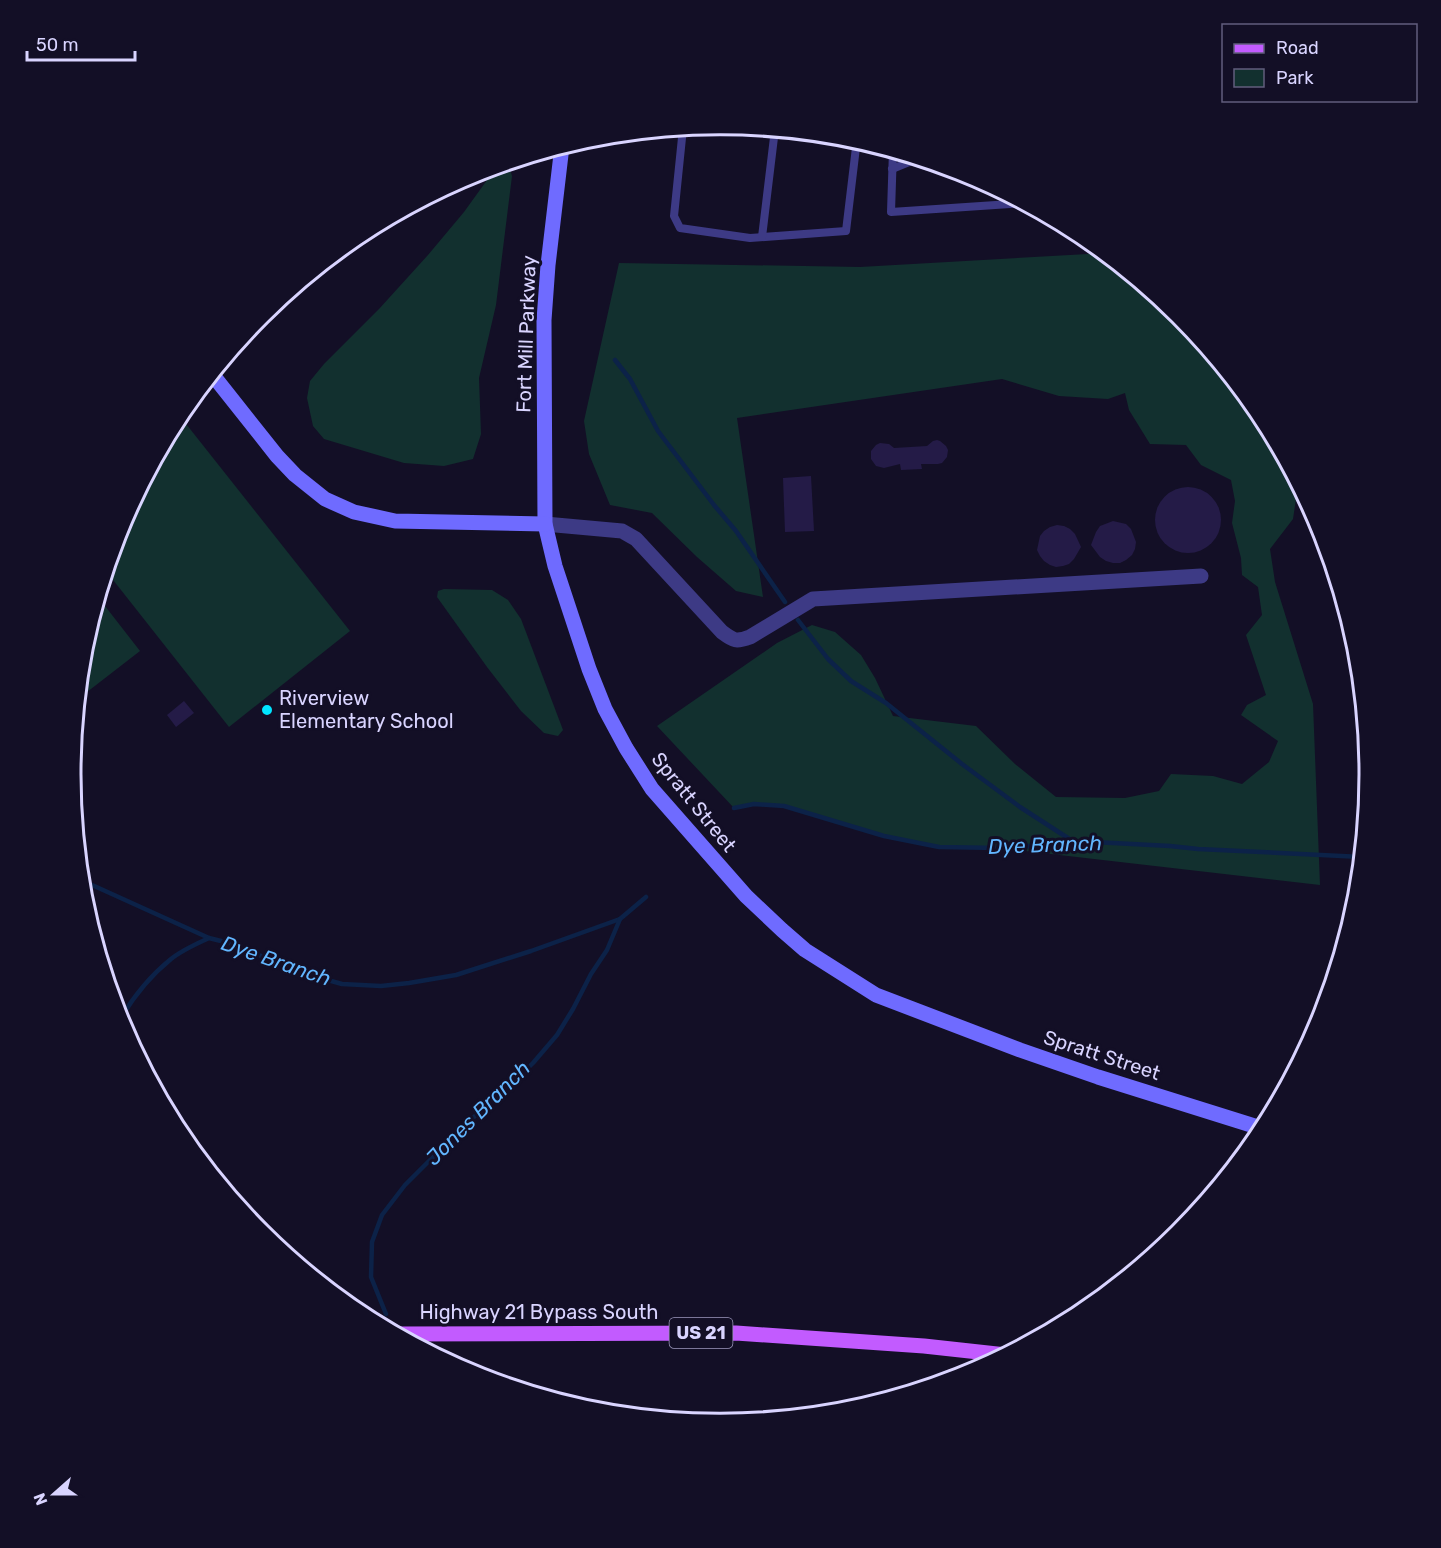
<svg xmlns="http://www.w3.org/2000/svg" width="1441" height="1548" viewBox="0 0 1441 1548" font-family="Rubik,sans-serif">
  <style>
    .green { fill: #12302f }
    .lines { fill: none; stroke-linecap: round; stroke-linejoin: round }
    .stream { stroke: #0c2248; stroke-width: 4.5 }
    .building { fill: #241b47 }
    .lane { stroke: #3d3a85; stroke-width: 8 }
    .street { stroke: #3d3a85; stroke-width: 15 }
    .secondary { stroke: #6f6bff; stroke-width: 15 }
    .primary { stroke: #c25bff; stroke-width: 15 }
    .poi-dot { fill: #00e5ff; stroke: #130f26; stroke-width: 2 }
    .labels { text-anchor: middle; stroke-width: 6; stroke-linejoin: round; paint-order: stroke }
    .shield { fill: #130f26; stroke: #9e99be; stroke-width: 1.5 }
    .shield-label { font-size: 18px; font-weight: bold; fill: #d9d4ff }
    .street-label { font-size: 20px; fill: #d9d4ff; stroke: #130f26 }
    .poi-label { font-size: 20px; fill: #d9d4ff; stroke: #130f26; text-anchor: start }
    .water-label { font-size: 21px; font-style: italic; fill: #62b6ff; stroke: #130f26 }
    .rim { fill: none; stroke: #d9d4ff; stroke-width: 3 }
  </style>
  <rect width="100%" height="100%" fill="#130f26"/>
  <g class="green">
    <polygon points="505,163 509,166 512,176 496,305 479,378 481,434 473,459 444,466 404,463 324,439 313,426 307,398 310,381 324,364 379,309 428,255 464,212 495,169 499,165"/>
    <polygon points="1105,253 1180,315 1261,413 1300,486 1297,492 1293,519 1270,549 1275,582 1313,704 1320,885 999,848 939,847 884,836 784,806 754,804 734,808 657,726 777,643 812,625 835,632 861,655 875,678 893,716 976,726 1015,764 1056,797 1125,798 1159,791 1171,774 1213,776 1242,784 1269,762 1278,741 1241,715 1247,705 1266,695 1246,635 1262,615 1258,587 1242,575 1241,558 1232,523 1235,501 1231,480 1201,465 1186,445 1150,444 1129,410 1125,393 1108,399 1059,396 1002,379 737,418 763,597 736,591 697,557 652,513 610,505 589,454 584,421 619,263 860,267"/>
    <polygon points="179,415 350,631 229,727 106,571 120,525"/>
    <polygon points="444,589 492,590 508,600 521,619 563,730 558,736 544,733 521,711 487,667 437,597 438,591"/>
    <polygon points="98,597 140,651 78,699 83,647"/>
  </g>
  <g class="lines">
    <g class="stream">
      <polyline points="615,360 630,379 658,431 714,505 736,531 785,602"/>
      <polyline points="798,620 828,659 851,681 886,703 962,764 1020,807 1074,842"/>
      <polyline points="734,808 754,804 784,806 884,836 939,847 999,848 1094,842 1170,846 1198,849 1362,857"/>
      <polyline points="81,880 209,938 233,944 299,972 342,984 381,986 409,983 456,975 531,951 620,919 646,897"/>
      <path d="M119 1021C133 997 150 976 171 959 182 950 196 944 209 938"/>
      <polyline points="386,1314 371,1277 372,1242 382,1215 405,1185 469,1121 496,1099 533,1063 557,1035 573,1009 591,974 607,950 620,919"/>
      <polyline points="512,1387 520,1388 521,1389"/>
      <polyline points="581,1408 588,1408 589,1410"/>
    </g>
  </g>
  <g class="building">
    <polygon points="937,440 940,441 946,446 948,450 947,457 942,463 938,464 921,464 922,469 901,470 900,464 884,468 876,466 871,459 871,451 876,445 880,443 889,444 894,448 927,446 933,441"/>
    <polygon points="811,476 814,531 785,532 783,478"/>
    <circle cx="1188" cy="520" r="33"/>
    <polygon points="1113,521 1126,524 1131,529 1136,542 1135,549 1132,555 1126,560 1120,563 1113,563 1106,561 1100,557 1091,545 1096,532 1100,526"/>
    <polygon points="1057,525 1064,526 1070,529 1075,534 1081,547 1074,559 1069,564 1063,566 1056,567 1050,565 1044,561 1040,556 1037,550 1040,536 1044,531 1050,527"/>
    <polygon points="184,701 194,713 176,727 167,715"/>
  </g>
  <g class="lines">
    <g class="lane">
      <polyline points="683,128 674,216 680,228 750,238 846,231 857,139"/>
      <polyline points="893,150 891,212 1025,203"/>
      <polyline points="892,169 919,158"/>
      <polyline points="762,237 775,129"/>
    </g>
    <path class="street" d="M545 524 622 531 636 539 722 632C734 641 736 642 750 637L813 599 1201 576"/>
    <g class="secondary">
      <polyline points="562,146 548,265 544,320 545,524 555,566 589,669 605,709 626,748 652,789 746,896 782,930 805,950 876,995 1020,1050 1098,1077 1264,1129"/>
      <polyline points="212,374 277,456 295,475 325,499 354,512 395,521 545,524"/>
    </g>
    <polyline class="primary" points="396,1334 736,1333 924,1346 1006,1355"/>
  </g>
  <circle class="poi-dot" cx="267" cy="710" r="6"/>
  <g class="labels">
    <rect class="shield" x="669.5" y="1318" width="63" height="30" rx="4.5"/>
    <g class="shield-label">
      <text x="701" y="1339">US 21</text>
    </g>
    <g class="street-label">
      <text transform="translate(526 334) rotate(-88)" y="7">Fort Mill Parkway</text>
      <text transform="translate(694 802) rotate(51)" y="7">Spratt Street</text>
      <text transform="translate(1102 1055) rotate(18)" y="7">Spratt Street</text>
      <text x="539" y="1319">Highway 21 Bypass South</text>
    </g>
    <g class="poi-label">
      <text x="279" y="705">Riverview<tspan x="279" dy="23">Elementary School</tspan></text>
    </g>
    <g class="water-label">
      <text transform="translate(1045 845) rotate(-2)" y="7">Dye Branch</text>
      <text transform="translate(276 961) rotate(19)" y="7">Dye Branch</text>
      <text transform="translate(478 1113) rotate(-45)" y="7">Jones Branch</text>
    </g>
  </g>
  <path d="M0 0H1441V1548H0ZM81 774a639 639 0 1 1 1278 0a639 639 0 1 1-1278 0Z" fill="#130f26" fill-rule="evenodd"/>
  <path class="rim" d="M81 774a639 639 0 1 1 1278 0a639 639 0 1 1-1278 0Z"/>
  <rect x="1222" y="24" width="195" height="78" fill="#130f26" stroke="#625e7d" stroke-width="1.5"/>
  <rect x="1234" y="44" width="30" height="9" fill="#c25bff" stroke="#625e7d" stroke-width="1.5"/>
  <text x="1276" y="54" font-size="18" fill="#d9d4ff">Road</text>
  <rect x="1234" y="69" width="30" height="18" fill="#12302f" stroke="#625e7d" stroke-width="1.5"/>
  <text x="1276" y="84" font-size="18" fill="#d9d4ff">Park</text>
  <g transform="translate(54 1494) rotate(249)" stroke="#130f26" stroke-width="4.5" paint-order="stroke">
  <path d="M0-4.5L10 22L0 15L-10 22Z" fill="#d9d4ff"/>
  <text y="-9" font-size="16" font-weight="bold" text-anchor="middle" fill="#d9d4ff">N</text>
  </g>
  <path d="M27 51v9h108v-9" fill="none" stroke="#d9d4ff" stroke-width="3"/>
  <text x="36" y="51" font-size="18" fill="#d9d4ff" stroke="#130f26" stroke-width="4.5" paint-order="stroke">50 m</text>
</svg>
